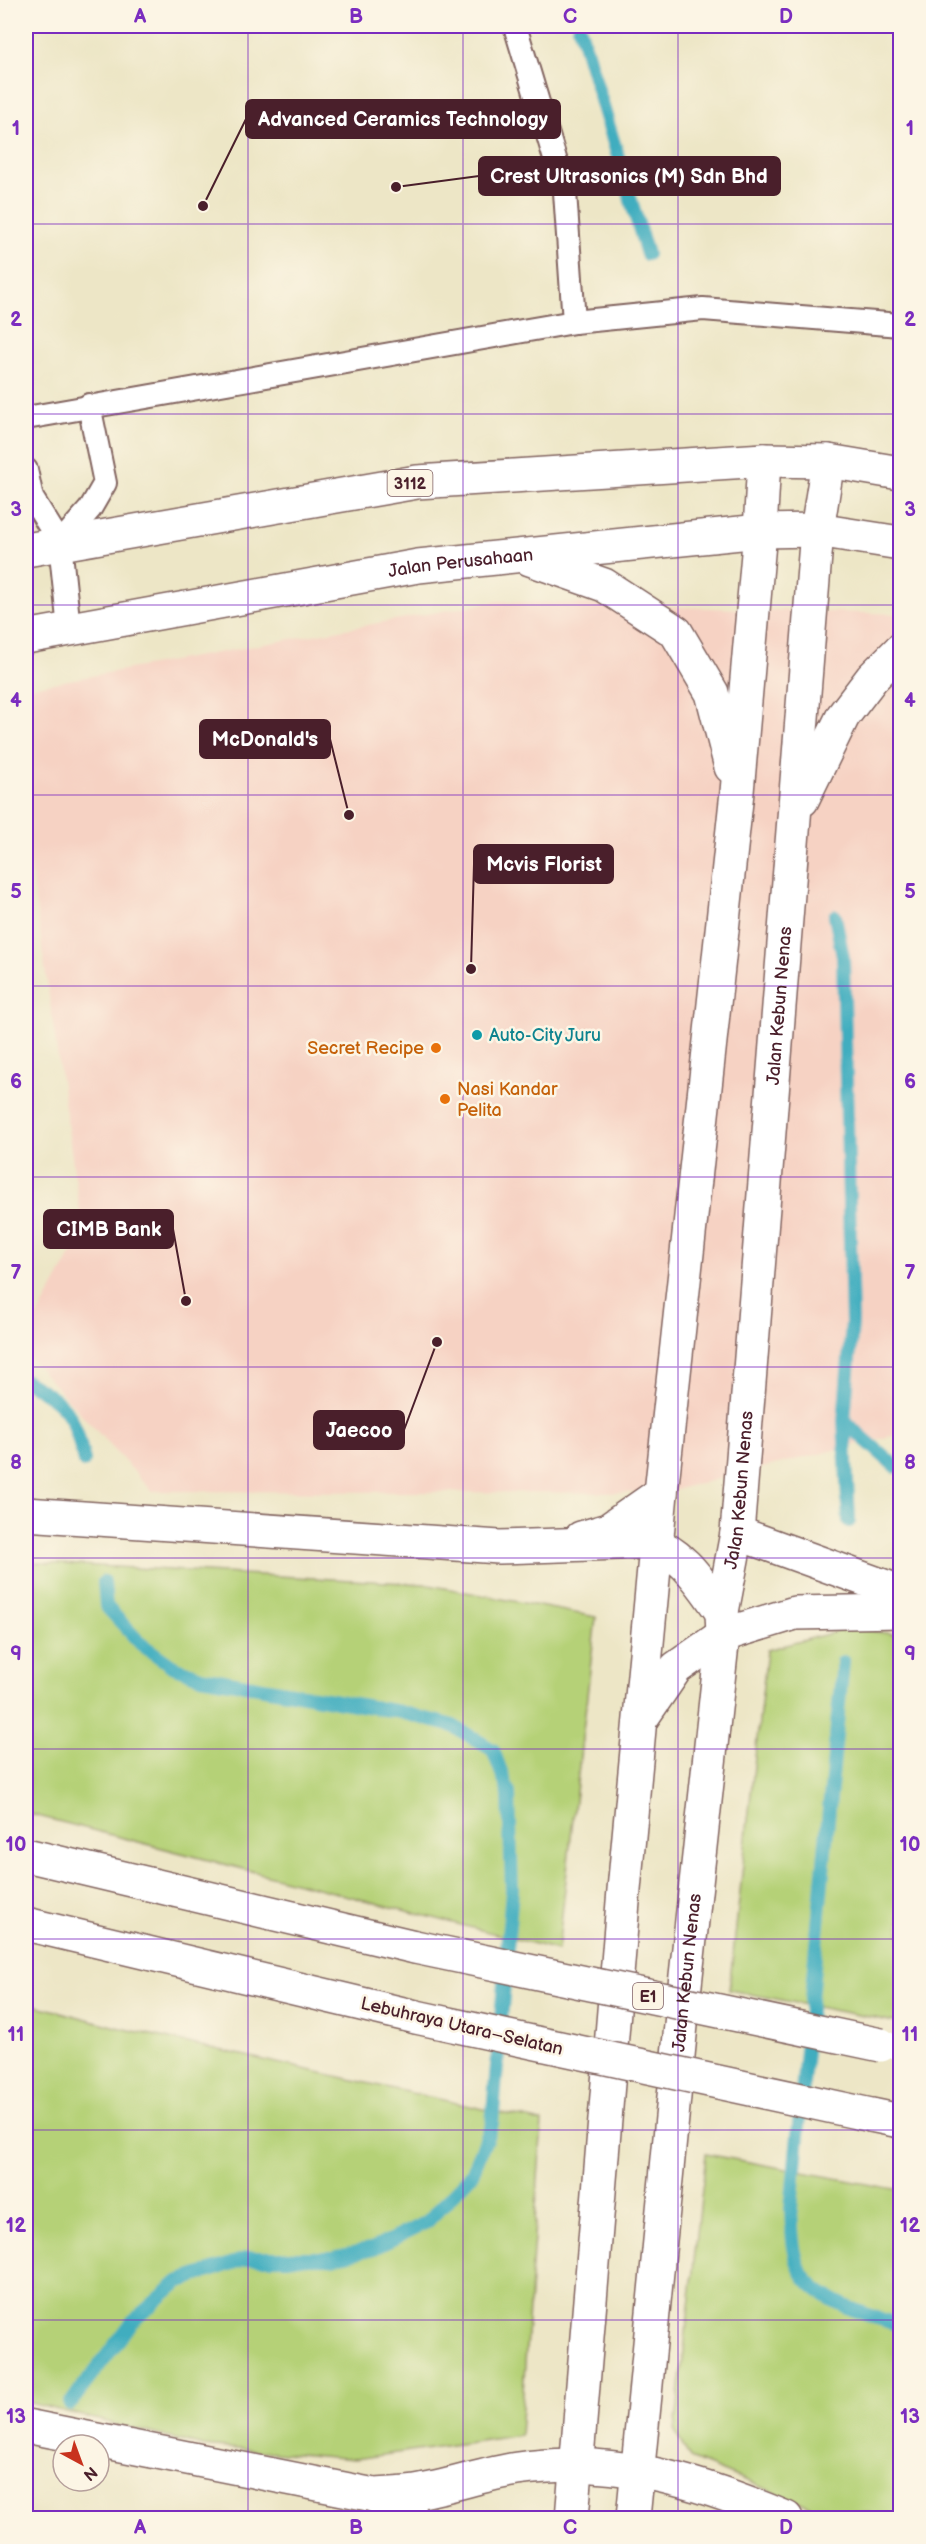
<svg xmlns="http://www.w3.org/2000/svg" width="926" height="2544" viewBox="0 0 926 2544" font-family="'Balsamiq Sans',sans-serif">
  <style>
    .built { fill: #f6d2c3 }
    .green { fill: #b5d177; stroke: #807851; stroke-width: 1.5 }
    .lines { fill: none; stroke-linecap: round; stroke-linejoin: round }
    .stream { stroke: #41adbf; stroke-width: 14 }
    .lane-casing { stroke: #836561; stroke-width: 26 }
    .primary-casing { stroke: #836561; stroke-width: 36 }
    .highway-casing { stroke: #836561; stroke-width: 36 }
    .lane { stroke: #fff; stroke-width: 22 }
    .primary { stroke: #fff; stroke-width: 33 }
    .highway { stroke: #fff; stroke-width: 33 }
    .highway-bridge-casing { stroke: #836561; stroke-width: 36; stroke-linecap: butt }
    .highway-bridge { stroke: #fff; stroke-width: 33 }
    .grid { fill: none; stroke: #7b2cbf; stroke-width: 1.5; stroke-opacity: 0.55 }
    .culture-dot { fill: #0f9aa8; stroke: #fcf5e5; stroke-width: 2 }
    .food-dot { fill: #e8710a; stroke: #fcf5e5; stroke-width: 2 }
    .labels { text-anchor: middle; stroke-width: 5; stroke-linejoin: round; paint-order: stroke }
    .shield { fill: #fcf5e5; stroke: #7f5f63; stroke-width: 1.5 }
    .shield-label { font-size: 16px; font-weight: bold; fill: #4a1f2b }
    .street-label { font-size: 18px; fill: #4a1f2b; stroke: #fcf5e5 }
    .culture-label { font-size: 18px; fill: #0d838f; stroke: #fcf5e5; text-anchor: start }
    .food-label { font-size: 18px; fill: #c56008; stroke: #fcf5e5; text-anchor: end }
    .leader { fill: none; stroke: #4a1f2b; stroke-width: 2 }
    .callout-dot { fill: #4a1f2b; stroke: #fcf5e5; stroke-width: 2 }
    .callout { fill: #4a1f2b; stroke: #4a1f2b; stroke-width: 2 }
    .callout-label { font-size: 20px; text-anchor: middle; font-weight: bold; fill: #fff }
    .neatline { fill: none; stroke: #7b2cbf; stroke-width: 2 }
    .grid-label { font-size: 20px; text-anchor: middle; font-weight: bold; fill: #7b2cbf }
  </style>
  <rect width="100%" height="100%" fill="#fcf5e5"/>
  <filter id="ink" filterUnits="userSpaceOnUse"><feTurbulence type="fractalNoise" baseFrequency=".0167" numOctaves="2"/><feDisplacementMap in="SourceGraphic" scale="12" xChannelSelector="R" yChannelSelector="G"/><feConvolveMatrix kernelMatrix="1 2 1 2 8 2 1 2 1" color-interpolation-filters="sRGB"/></filter>
  <filter id="wash" filterUnits="userSpaceOnUse"><feTurbulence type="fractalNoise" baseFrequency=".008" numOctaves="4" result="noise"/><feDisplacementMap in="SourceGraphic" scale="24" xChannelSelector="R" yChannelSelector="G"/><feGaussianBlur stdDeviation="1.35" result="paint"/><feColorMatrix in="noise" values="0 0 0 0 0 0 0 0 0 0 0 0 0 0 0 0 0 1.4 0 .05"/><feComposite in="paint" operator="in"/></filter>
  <g filter="url(#wash)">
    <rect width="100%" height="100%" fill="#ede6c6"/>
    <polygon class="built" points="498,601 900,614 900,1434 661,1493 152,1491 26,1354 26,1337 83,1233 26,836 26,688"/>
    <g class="green">
      <polygon points="26,1562 424,1584 596,1617 558,1950 26,1813"/>
      <polygon points="850,1628 900,1635 900,2023 729,1990 767,1650"/>
      <polygon points="26,2003 125,2029 542,2122 520,2435 355,2459 203,2446 26,2402"/>
      <polygon points="706,2154 900,2190 900,2518 811,2507 690,2458 675,2431"/>
    </g>
    <g class="lines">
      <g class="stream">
        <polyline points="579,26 647,254"/>
        <polyline points="835,916 843,957 852,1323 844,1421 895,1466 900,1467"/>
        <path d="M26 1381C69 1406 73 1412 84 1461"/>
        <polyline points="844,1421 849,1521"/>
        <path d="M843 1662 791 2209C792 2229 792 2250 800 2269 815 2301 870 2316 900 2325"/>
        <polyline points="70,2404 133,2321 178,2282 248,2258 333,2258 374,2248 427,2222 472,2174 492,2124 512,1890 509,1793 493,1750 453,1726 400,1712 201,1677 172,1666 141,1644 106,1606 104,1582"/>
      </g>
    </g>
  </g>
  <g filter="url(#ink)">
    <g class="lines">
      <g class="lane-casing">
        <g id="lane">
          <polyline points="574,322 703,309 900,325"/>
          <polyline points="26,418 574,322 565,192 515,26"/>
          <polyline points="26,470 32,498 60,543 69,629"/>
          <polyline points="60,543 90,509 105,483 89,405"/>
        </g>
      </g>
      <g class="primary-casing">
        <g id="primary">
          <polyline points="26,550 417,482 764,460 828,461 900,473"/>
          <polyline points="530,559 604,585 676,632 712,693 731,767"/>
          <path id="s1" d="M26 637 418 566 760 531 817 530 900 543"/>
          <polyline points="802,800 843,716 872,678 900,650"/>
          <polyline points="572,2518 624,1890 661,1493 737,792 760,531 764,460"/>
          <path id="s2" d="M633 2518 684 1994 723 1635 722 1612 737 1533 817 530 828 461"/>
        </g>
      </g>
      <g class="highway-casing">
        <g id="highway">
          <path d="M26 1514 499 1547 649 1542C683 1552 702 1585 722 1612"/>
          <polyline points="737,1533 900,1592"/>
          <polyline points="581,1538 608,1530 661,1493"/>
          <polyline points="641,1719 676,1668 723,1635 795,1613 900,1611"/>
          <polyline points="26,1855 415,1947"/>
          <polyline points="26,1924 416,2017"/>
          <polyline points="871,2115 900,2121"/>
          <path d="M26 2426 374 2495C387 2494 401 2494 415 2492 449 2487 483 2474 517 2469 614 2455 698 2481 786 2518"/>
          <polyline points="374,2495 413,2518"/>
        </g>
      </g>
      <use href="#lane" class="lane"/>
      <use href="#primary" class="primary"/>
      <use href="#highway" class="highway"/>
      <g class="highway-bridge-casing">
        <g id="highway-bridge">
          <polyline points="415,1947 881,2045"/>
          <polyline points="416,2017 871,2115"/>
        </g>
      </g>
      <use href="#highway-bridge" class="highway-bridge"/>
    </g>
  </g>
  <path class="grid" d="M248 26V2518M463 26V2518M678 26V2518M26 224H900M26 414H900M26 605H900M26 795H900M26 986H900M26 1177H900M26 1367H900M26 1558H900M26 1749H900M26 1939H900M26 2130H900M26 2320H900"/>
  <circle class="culture-dot" cx="477" cy="1035" r="6"/>
  <g class="food-dot">
    <circle cx="436" cy="1048" r="6"/>
    <circle cx="445" cy="1099" r="6"/>
  </g>
  <g class="labels">
    <g class="shield">
      <rect x="387.5" y="470" width="45" height="26" rx="4.5"/>
      <rect x="633" y="1983" width="30" height="26" rx="4.5"/>
    </g>
    <g class="shield-label">
      <text x="410" y="489">3112</text>
      <text x="648" y="2002">E1</text>
    </g>
    <g class="street-label">
      <text dy="6" stroke="none"><textPath href="#s1" startOffset="441">Jalan Perusahaan</textPath></text>
      <text dy="6" stroke="none"><textPath href="#s2" startOffset="1520">Jalan Kebun Nenas</textPath></text>
      <text dy="6" stroke="none"><textPath href="#s2" startOffset="1034">Jalan Kebun Nenas</textPath></text>
      <text dy="6" stroke="none"><textPath href="#s2" startOffset="548">Jalan Kebun Nenas</textPath></text>
      <text transform="translate(462 2026) rotate(13)" y="6">Lebuhraya Utara–Selatan</text>
    </g>
    <g class="culture-label">
      <text x="489" y="1041">Auto-City Juru</text>
    </g>
    <g class="food-label">
      <text x="424" y="1054">Secret Recipe</text>
      <text x="457" y="1095" text-anchor="start">Nasi Kandar<tspan x="457" dy="21">Pelita</tspan></text>
    </g>
  </g>
  <path class="leader" d="M203 206L246 119M396 187L479 176M349 815L330 739M471 969L474 864M186 1301L173 1229M437 1342L404 1430"/>
  <g class="callout-dot">
    <circle cx="203" cy="206" r="6"/>
    <circle cx="396" cy="187" r="6"/>
    <circle cx="349" cy="815" r="6"/>
    <circle cx="471" cy="969" r="6"/>
    <circle cx="186" cy="1301" r="6"/>
    <circle cx="437" cy="1342" r="6"/>
  </g>
  <g class="callout">
    <rect x="246" y="100" width="314" height="38" rx="6"/>
    <rect x="479" y="157" width="301" height="38" rx="6"/>
    <rect x="200" y="720" width="130" height="38" rx="6"/>
    <rect x="474" y="845" width="139" height="38" rx="6"/>
    <rect x="44" y="1210" width="129" height="38" rx="6"/>
    <rect x="314" y="1411" width="90" height="38" rx="6"/>
  </g>
  <g class="callout-label">
    <text x="403" y="126">Advanced Ceramics Technology</text>
    <text x="629" y="183">Crest Ultrasonics (M) Sdn Bhd</text>
    <text x="265" y="746">McDonald's</text>
    <text x="544" y="871">Mcvis Florist</text>
    <text x="109" y="1236">CIMB Bank</text>
    <text x="359" y="1437">Jaecoo</text>
  </g>
  <rect width="926" height="2544" fill="none" stroke="#fcf5e5" stroke-width="66"/>
  <g transform="translate(81 2463) rotate(139)"><circle r="28" fill="#fcf5e5" stroke="#b59f9b" stroke-width="1.5"/>
  <path d="M0-4.5L10 22L0 15L-10 22Z" fill="#c8321e"/>
  <text y="-9" font-size="16" font-weight="bold" text-anchor="middle" fill="#4a1f2b">N</text>
  </g>
  <rect x="33" y="33" width="860" height="2478" class="neatline"/>
  <g class="grid-label">
    <text x="140" y="23">A</text>
    <text x="356" y="23">B</text>
    <text x="570" y="23">C</text>
    <text x="786" y="23">D</text>
    <text x="16" y="135">1</text>
    <text x="910" y="135">1</text>
    <text x="16" y="326">2</text>
    <text x="910" y="326">2</text>
    <text x="16" y="516">3</text>
    <text x="910" y="516">3</text>
    <text x="16" y="707">4</text>
    <text x="910" y="707">4</text>
    <text x="16" y="898">5</text>
    <text x="910" y="898">5</text>
    <text x="16" y="1088">6</text>
    <text x="910" y="1088">6</text>
    <text x="16" y="1279">7</text>
    <text x="910" y="1279">7</text>
    <text x="16" y="1469">8</text>
    <text x="910" y="1469">8</text>
    <text x="16" y="1660">9</text>
    <text x="910" y="1660">9</text>
    <text x="16" y="1851">10</text>
    <text x="910" y="1851">10</text>
    <text x="16" y="2041">11</text>
    <text x="910" y="2041">11</text>
    <text x="16" y="2232">12</text>
    <text x="910" y="2232">12</text>
    <text x="16" y="2423">13</text>
    <text x="910" y="2423">13</text>
    <text x="140" y="2534">A</text>
    <text x="356" y="2534">B</text>
    <text x="570" y="2534">C</text>
    <text x="786" y="2534">D</text>
  </g>
</svg>
